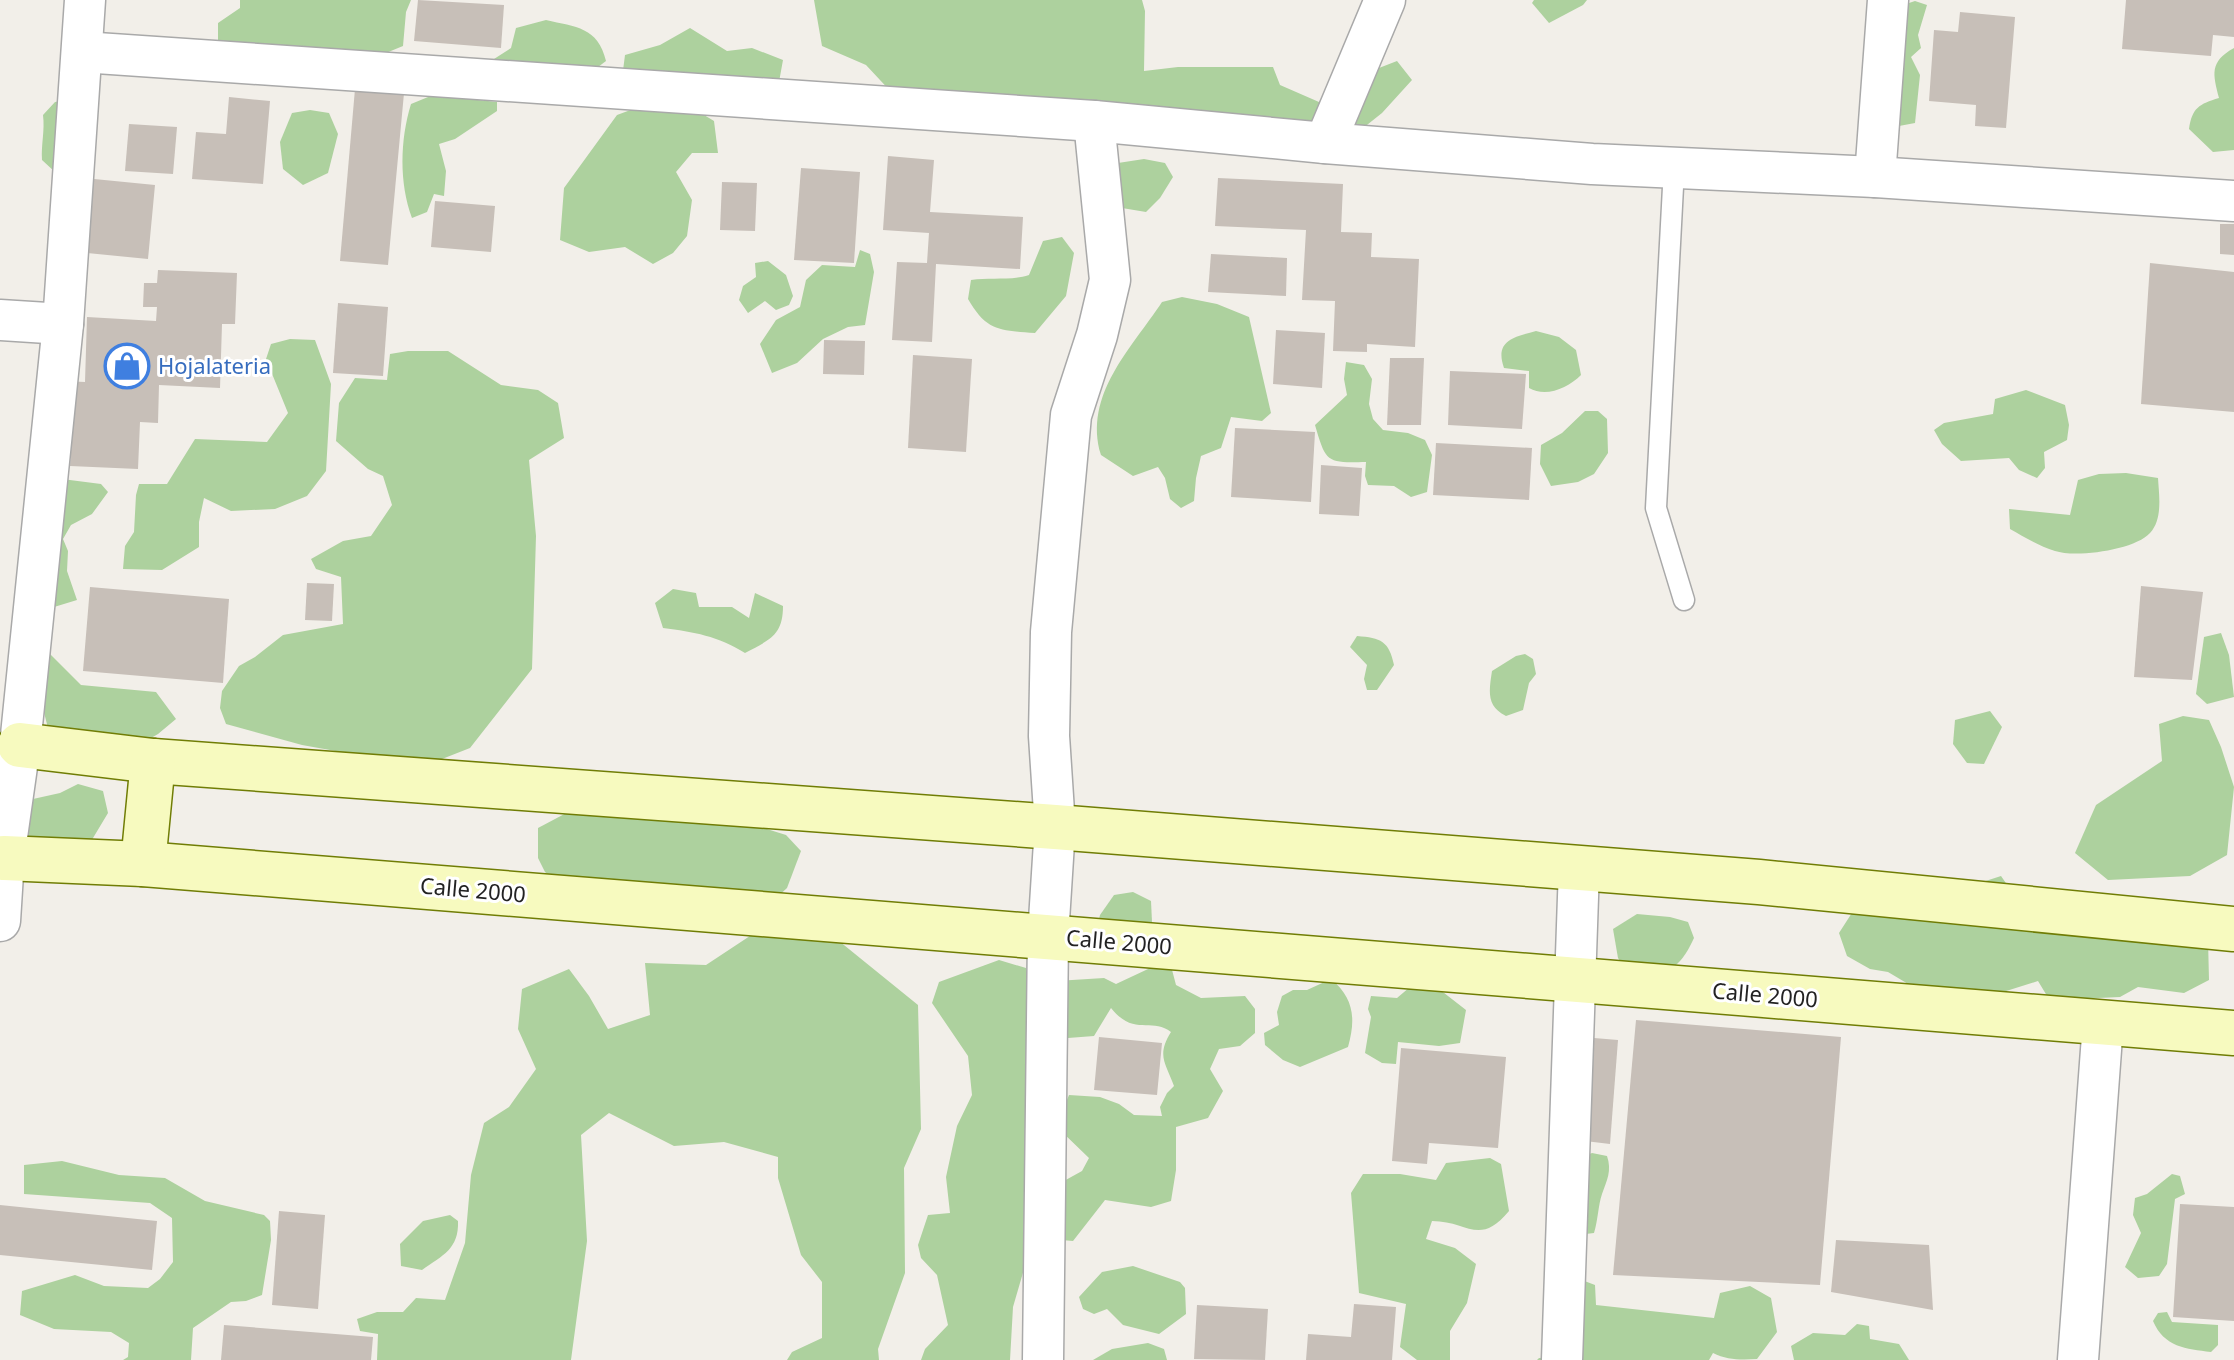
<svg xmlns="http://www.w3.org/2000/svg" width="2234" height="1360" viewBox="0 0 2234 1360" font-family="'Noto Sans',sans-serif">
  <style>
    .forest { fill: #add19e }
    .building { fill: #c7bfb8 }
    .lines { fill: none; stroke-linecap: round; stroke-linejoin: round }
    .lane-casing { stroke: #a9a9a9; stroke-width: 23 }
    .street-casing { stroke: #a9a9a9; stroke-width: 43 }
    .secondary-casing { stroke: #707d05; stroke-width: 47 }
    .lane { stroke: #fff; stroke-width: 20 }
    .street { stroke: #fff; stroke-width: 40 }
    .secondary { stroke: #f7fabf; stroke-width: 44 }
    .labels { text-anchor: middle; stroke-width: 6; stroke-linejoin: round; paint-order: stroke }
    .shop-label { font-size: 22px; fill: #366cbe; stroke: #fff; text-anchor: start }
    .street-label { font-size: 22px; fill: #222; stroke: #fff }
  </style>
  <rect width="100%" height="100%" fill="#f2efe9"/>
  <g class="forest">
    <polygon points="240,0 411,0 406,12 403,46 359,64 218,49 218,23 240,8"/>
    <polygon points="814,0 1142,0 1145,11 1144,71 1178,67 1273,67 1280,85 1319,102 1361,75 1397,61 1412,80 1382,113 1343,144 908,110 866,65 822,46"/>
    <polygon points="1534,0 1587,0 1583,5 1549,23 1532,3"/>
    <polygon points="1915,1 1927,5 1918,35 1921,48 1911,57 1920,75 1915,123 1899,126 1903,5"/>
    <path d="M546 20C576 27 598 27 606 61L590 73 493 69 494 59 511 48 516 28Z"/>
    <polygon points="690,28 727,51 752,48 783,60 779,82 621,86 625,55 660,45"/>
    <path d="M2234 48V150L2213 152 2189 129C2192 108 2199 104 2219 98 2213 74 2209 62 2234 48Z"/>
    <path d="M433 95 497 102V111L455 139 439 144 446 171 444 196 434 194 427 212 412 218C399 183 400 140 411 104Z"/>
    <polygon points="671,95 714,121 718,153 692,153 676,172 692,200 687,236 673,253 653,264 625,247 589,252 560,240 564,188 617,115"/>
    <path d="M76 99 55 172 42 160C41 144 45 131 43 115L55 102Z"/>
    <polygon points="310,110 329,113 338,134 328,173 303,185 283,169 280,142 292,113"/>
    <polygon points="1144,159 1165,163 1173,177 1160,198 1146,212 1104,205 1118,163"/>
    <path d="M1062 237 1074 253 1066 296 1035 333C1000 330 987 332 968 299L971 280C990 277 1011 281 1029 275L1043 241Z"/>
    <polygon points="860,250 870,254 874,272 865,325 848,327 823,339 797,363 772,373 760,344 776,320 800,307 806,280 822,265 855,267"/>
    <polygon points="768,261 786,275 793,296 789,305 776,310 765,301 748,313 739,300 743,286 756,277 755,263"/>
    <path d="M1182 297 1217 304 1249 317 1271 413 1262 421 1231 417 1221 448 1201 456 1196 478 1194 501 1181 508 1170 499 1165 478 1158 467 1133 476 1101 455C1083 395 1131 349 1162 302Z"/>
    <path d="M1536 331 1559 337 1576 350 1581 375C1568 388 1546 398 1529 388V371L1504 368C1494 340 1515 337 1536 331Z"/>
    <polygon points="290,339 315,340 331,384 326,471 307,496 275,509 231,511 204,498 199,522 199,547 162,570 123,569 125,546 134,532 136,495 139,484 167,484 195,439 267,442 288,413 266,359 271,344"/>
    <polygon points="408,351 448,351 501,385 538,390 558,403 564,438 529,460 536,536 532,669 470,748 442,759 397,762 302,745 226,724 220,708 222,691 239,666 255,657 283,635 343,624 341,577 316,569 311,559 343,541 371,536 392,505 383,476 368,469 336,441 339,403 355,378 387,380 390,354"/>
    <path d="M1346 362 1364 365 1372 379 1369 404 1373 419 1383 430 1408 433 1425 440 1432 455 1427 492 1411 497 1394 486 1368 485 1365 476 1366 462C1327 463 1326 463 1315 425L1347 395 1344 379Z"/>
    <polygon points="2026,390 2065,405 2069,425 2067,440 2044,452 2045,468 2037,478 2019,470 2009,458 1961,461 1942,444 1934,430 1944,423 1993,414 1995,399"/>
    <polygon points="1585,411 1598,411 1607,419 1608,453 1594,474 1578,482 1551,486 1540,464 1541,445 1562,433"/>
    <path d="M2126 473 2158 478C2159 495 2163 519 2150 533 2135 550 2076 558 2055 551 2039 546 2024 537 2010 529L2009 509 2070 515 2078 480 2099 474Z"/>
    <polygon points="62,479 101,484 108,492 92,514 71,525 63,539 68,551 67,571 77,600 41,611"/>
    <path d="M673 589 696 593 699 607H732L749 618 755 593 783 606C783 636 769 640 745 653 718 636 694 632 663 628L655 603Z"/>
    <polygon points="2221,633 2229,655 2234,697 2207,704 2196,694 2204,637"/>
    <path d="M1357 636C1381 638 1389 641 1394 665L1377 690H1367L1364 679 1367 665 1350 647Z"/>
    <polygon points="27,646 50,654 81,685 156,692 176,719 158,734 108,763 49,732"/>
    <path d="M1525 654 1533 659 1536 674 1529 683 1523 710 1506 716C1486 706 1489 691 1492 671L1516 656Z"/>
    <polygon points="1990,711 2002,727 1984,764 1967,763 1953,744 1955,720"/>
    <polygon points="2183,716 2209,720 2221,747 2234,787 2227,855 2190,876 2108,880 2075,853 2096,805 2162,761 2159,724"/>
    <polygon points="78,784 103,791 108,813 90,843 27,874 24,801 60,793"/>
    <polygon points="572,810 708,811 786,835 801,851 787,888 749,923 592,914 545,872 538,858 538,828"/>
    <polygon points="2001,876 2031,919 2208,939 2209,980 2184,993 2138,987 2120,997 2076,999 2055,1009 2038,981 2003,992 1983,1003 1925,994 1888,972 1870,969 1847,956 1839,933 1857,905 1964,888"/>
    <polygon points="1133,892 1151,901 1152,922 1135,945 1093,942 1100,915 1114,895"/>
    <path d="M1637 914 1670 917 1688 922 1694 938C1679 971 1667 974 1632 978L1618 958 1613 929Z"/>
    <polygon points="762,928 839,941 918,1005 921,1129 904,1168 905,1273 878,1349 879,1360 787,1360 792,1352 822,1338 822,1282 801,1255 778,1178 778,1157 724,1142 674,1146 609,1113 581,1135 587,1241 571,1360 377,1360 378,1334 360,1331 357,1319 377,1312 403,1312 416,1298 445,1300 465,1243 471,1175 484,1123 509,1107 536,1069 518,1029 522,989 569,969 589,996 608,1029 650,1015 645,963 706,965"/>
    <polygon points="999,960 1026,968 1032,992 1038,1221 1013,1307 1010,1360 921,1360 925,1349 948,1325 937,1275 921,1258 918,1245 928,1215 950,1213 946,1177 957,1126 972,1095 968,1056 932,1003 939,982"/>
    <path d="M1163 962 1171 966 1176 985 1201 998 1245 996 1255 1009V1033L1240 1046 1219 1049 1210 1069 1223 1091 1208 1118 1176 1127V1170L1171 1201 1151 1207 1105 1200 1073 1241 1050 1239 1044 1192 1082 1171 1089 1158 1060 1130 1062 1112 1069 1095 1100 1097 1119 1104 1134 1115 1162 1116 1160 1107 1167 1093 1174 1086C1166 1063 1156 1056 1171 1032 1152 1017 1134 1037 1111 1008L1094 1036 1068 1038 1045 1029 1056 981 1104 978 1116 984Z"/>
    <path d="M1331 979C1354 998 1356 1019 1348 1047L1300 1067 1283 1060 1265 1045 1264 1033 1279 1025 1277 1012 1282 996 1293 990H1307Z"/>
    <polygon points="1410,987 1439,989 1466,1010 1460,1043 1439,1046 1398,1042 1396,1064 1382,1063 1365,1053 1371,1017 1368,1009 1371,996 1397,998"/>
    <path d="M1592 1153 1607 1156C1612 1171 1607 1180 1602 1194 1598 1206 1598 1220 1594 1233L1569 1236V1163Z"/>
    <path d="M1490 1158 1501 1164 1509 1211C1479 1247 1468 1221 1432 1221L1426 1239 1455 1248 1476 1264 1467 1303 1450 1331V1360H1417L1400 1347 1406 1304 1359 1293 1351 1193 1363 1174H1400L1436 1180 1446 1163Z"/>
    <polygon points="62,1161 119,1175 165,1178 205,1201 264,1215 270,1221 271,1240 262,1295 246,1301 231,1302 193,1328 191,1360 123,1360 128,1357 129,1343 111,1332 54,1329 20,1315 22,1291 75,1275 104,1286 148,1288 160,1279 173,1262 172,1218 150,1203 24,1194 24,1165"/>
    <polygon points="2172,1174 2180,1176 2185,1194 2175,1199 2167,1264 2159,1276 2138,1278 2125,1267 2141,1233 2133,1215 2135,1198 2147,1194"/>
    <path d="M450 1215 458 1221C459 1249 443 1255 422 1270L401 1266 400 1244 423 1221Z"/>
    <polygon points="1133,1266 1180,1282 1185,1288 1186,1314 1159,1334 1123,1325 1107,1309 1094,1314 1083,1309 1079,1297 1102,1272"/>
    <path d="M1574 1277 1595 1285 1596 1305 1714 1318 1720 1293 1750 1286 1771 1298 1777 1332 1757 1359C1741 1360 1727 1360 1713 1353L1709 1360H1537L1539 1358 1566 1357Z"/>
    <path d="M2167 1312 2172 1322 2218 1325V1345L2211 1352C2186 1349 2164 1347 2153 1321L2158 1313Z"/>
    <polygon points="1857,1324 1869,1326 1870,1339 1899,1344 1909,1360 1794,1360 1791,1346 1813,1333 1845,1335"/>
    <polygon points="1148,1343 1164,1349 1167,1360 1093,1360 1112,1349"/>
  </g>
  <g class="building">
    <polygon points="418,0 504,5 501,48 414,41"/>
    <polygon points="2126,0 2234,0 2234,37 2213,35 2211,56 2122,49"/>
    <polygon points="1960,12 2015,17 2006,128 1975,126 1976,105 1929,101 1934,30 1958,32"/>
    <polygon points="355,89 404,93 388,265 340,261"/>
    <polygon points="229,97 270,101 263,184 192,179 196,132 226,134"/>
    <polygon points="129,124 177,127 173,174 125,171"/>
    <polygon points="888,156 934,160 930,212 1023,217 1020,269 936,264 932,342 892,340 897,262 927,263 929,233 883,230"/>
    <polygon points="801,168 860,172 854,263 794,260"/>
    <polygon points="84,178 155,185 148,259 77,252"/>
    <polygon points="1218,178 1343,184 1341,232 1372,233 1371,257 1419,259 1415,347 1367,344 1367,352 1333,351 1335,301 1302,300 1306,230 1215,226"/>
    <polygon points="722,182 757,183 755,231 720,230"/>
    <polygon points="435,201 495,206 491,252 431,247"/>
    <polygon points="2220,224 2234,224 2234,255 2220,254"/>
    <polygon points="1211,254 1287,258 1286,296 1208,292"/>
    <polygon points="2150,263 2234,272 2234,412 2141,404"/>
    <polygon points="158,270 237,273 235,324 222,324 220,388 159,385 158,423 140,422 138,469 70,466 73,420 63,381 85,382 87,317 156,321 157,307 143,307 144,283 157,283"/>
    <polygon points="338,303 388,307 383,376 333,373"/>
    <polygon points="1276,330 1325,333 1322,388 1273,384"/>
    <polygon points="824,340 865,341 864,375 823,374"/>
    <polygon points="913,355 972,359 966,452 908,448"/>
    <polygon points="1390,358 1424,358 1421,425 1387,425"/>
    <polygon points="1450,371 1526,374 1522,429 1448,425"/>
    <polygon points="1235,428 1315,432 1311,502 1231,497"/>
    <polygon points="1436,443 1532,448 1529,500 1433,495"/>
    <polygon points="1321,465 1362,468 1359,516 1319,514"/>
    <polygon points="307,583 334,584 332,621 305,620"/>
    <polygon points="2141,586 2203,592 2192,680 2134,677"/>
    <polygon points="90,587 229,599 223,683 83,671"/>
    <polygon points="1636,1020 1841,1037 1820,1285 1613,1275"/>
    <polygon points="1099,1037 1162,1043 1157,1095 1094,1090"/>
    <polygon points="1594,1038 1618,1040 1610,1144 1585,1141"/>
    <polygon points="1401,1048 1506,1057 1498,1148 1429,1143 1427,1164 1392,1161"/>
    <polygon points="2180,1204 2234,1207 2234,1321 2173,1317"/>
    <polygon points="0,1205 157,1221 152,1270 0,1255"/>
    <polygon points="279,1211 325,1215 318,1309 272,1305"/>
    <polygon points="1836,1240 1929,1245 1933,1310 1831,1292"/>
    <polygon points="1354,1304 1396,1307 1392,1360 1306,1360 1308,1334 1351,1337"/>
    <polygon points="1197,1305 1268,1309 1265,1360 1194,1359"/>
    <polygon points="224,1325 373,1337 371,1360 221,1360"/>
  </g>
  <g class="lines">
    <g class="lane-casing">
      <polyline id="lane" points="1674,168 1656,508 1684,600"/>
    </g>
    <g class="street-casing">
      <g id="street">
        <polyline points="82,52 1094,121 1325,143 1592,164 1875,177 2234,201"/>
        <polyline points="1325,143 1385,0"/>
        <polyline points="1875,177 1888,0"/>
        <polyline points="0,320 63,324"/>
        <polyline points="0,921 4,858 20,745 63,324 85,0"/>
        <polyline points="1043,1360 1048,936 1055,827 1049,736 1051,632 1071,415 1097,335 1110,280 1094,121"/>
        <polyline points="1562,1360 1579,868"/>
        <polyline points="2078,1360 2103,1023"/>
      </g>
    </g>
    <g class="secondary-casing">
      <g id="secondary">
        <polyline points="20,745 153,761 1055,827 1759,882 2234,929"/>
        <polyline points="4,858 143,864 2234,1033"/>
        <polyline points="143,864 153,761"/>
      </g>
    </g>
    <use href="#lane" class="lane"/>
    <use href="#street" class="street"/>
    <use href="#secondary" class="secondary"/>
  </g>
  <defs>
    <g id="shop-ring" transform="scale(2.3)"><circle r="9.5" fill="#fff" stroke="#3f7fe0" stroke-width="1.5"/><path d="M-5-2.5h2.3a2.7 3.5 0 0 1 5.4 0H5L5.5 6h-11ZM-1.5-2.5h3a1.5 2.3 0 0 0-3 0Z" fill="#3f7fe0"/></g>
  </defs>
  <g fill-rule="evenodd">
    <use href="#shop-ring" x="127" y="366"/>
  </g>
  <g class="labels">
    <g class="shop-label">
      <text x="158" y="374">Hojalateria</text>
    </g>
    <g class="street-label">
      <text transform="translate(473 890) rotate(5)" y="8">Calle 2000</text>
      <text transform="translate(1119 942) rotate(5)" y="8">Calle 2000</text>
      <text transform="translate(1765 995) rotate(5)" y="8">Calle 2000</text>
    </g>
  </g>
</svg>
